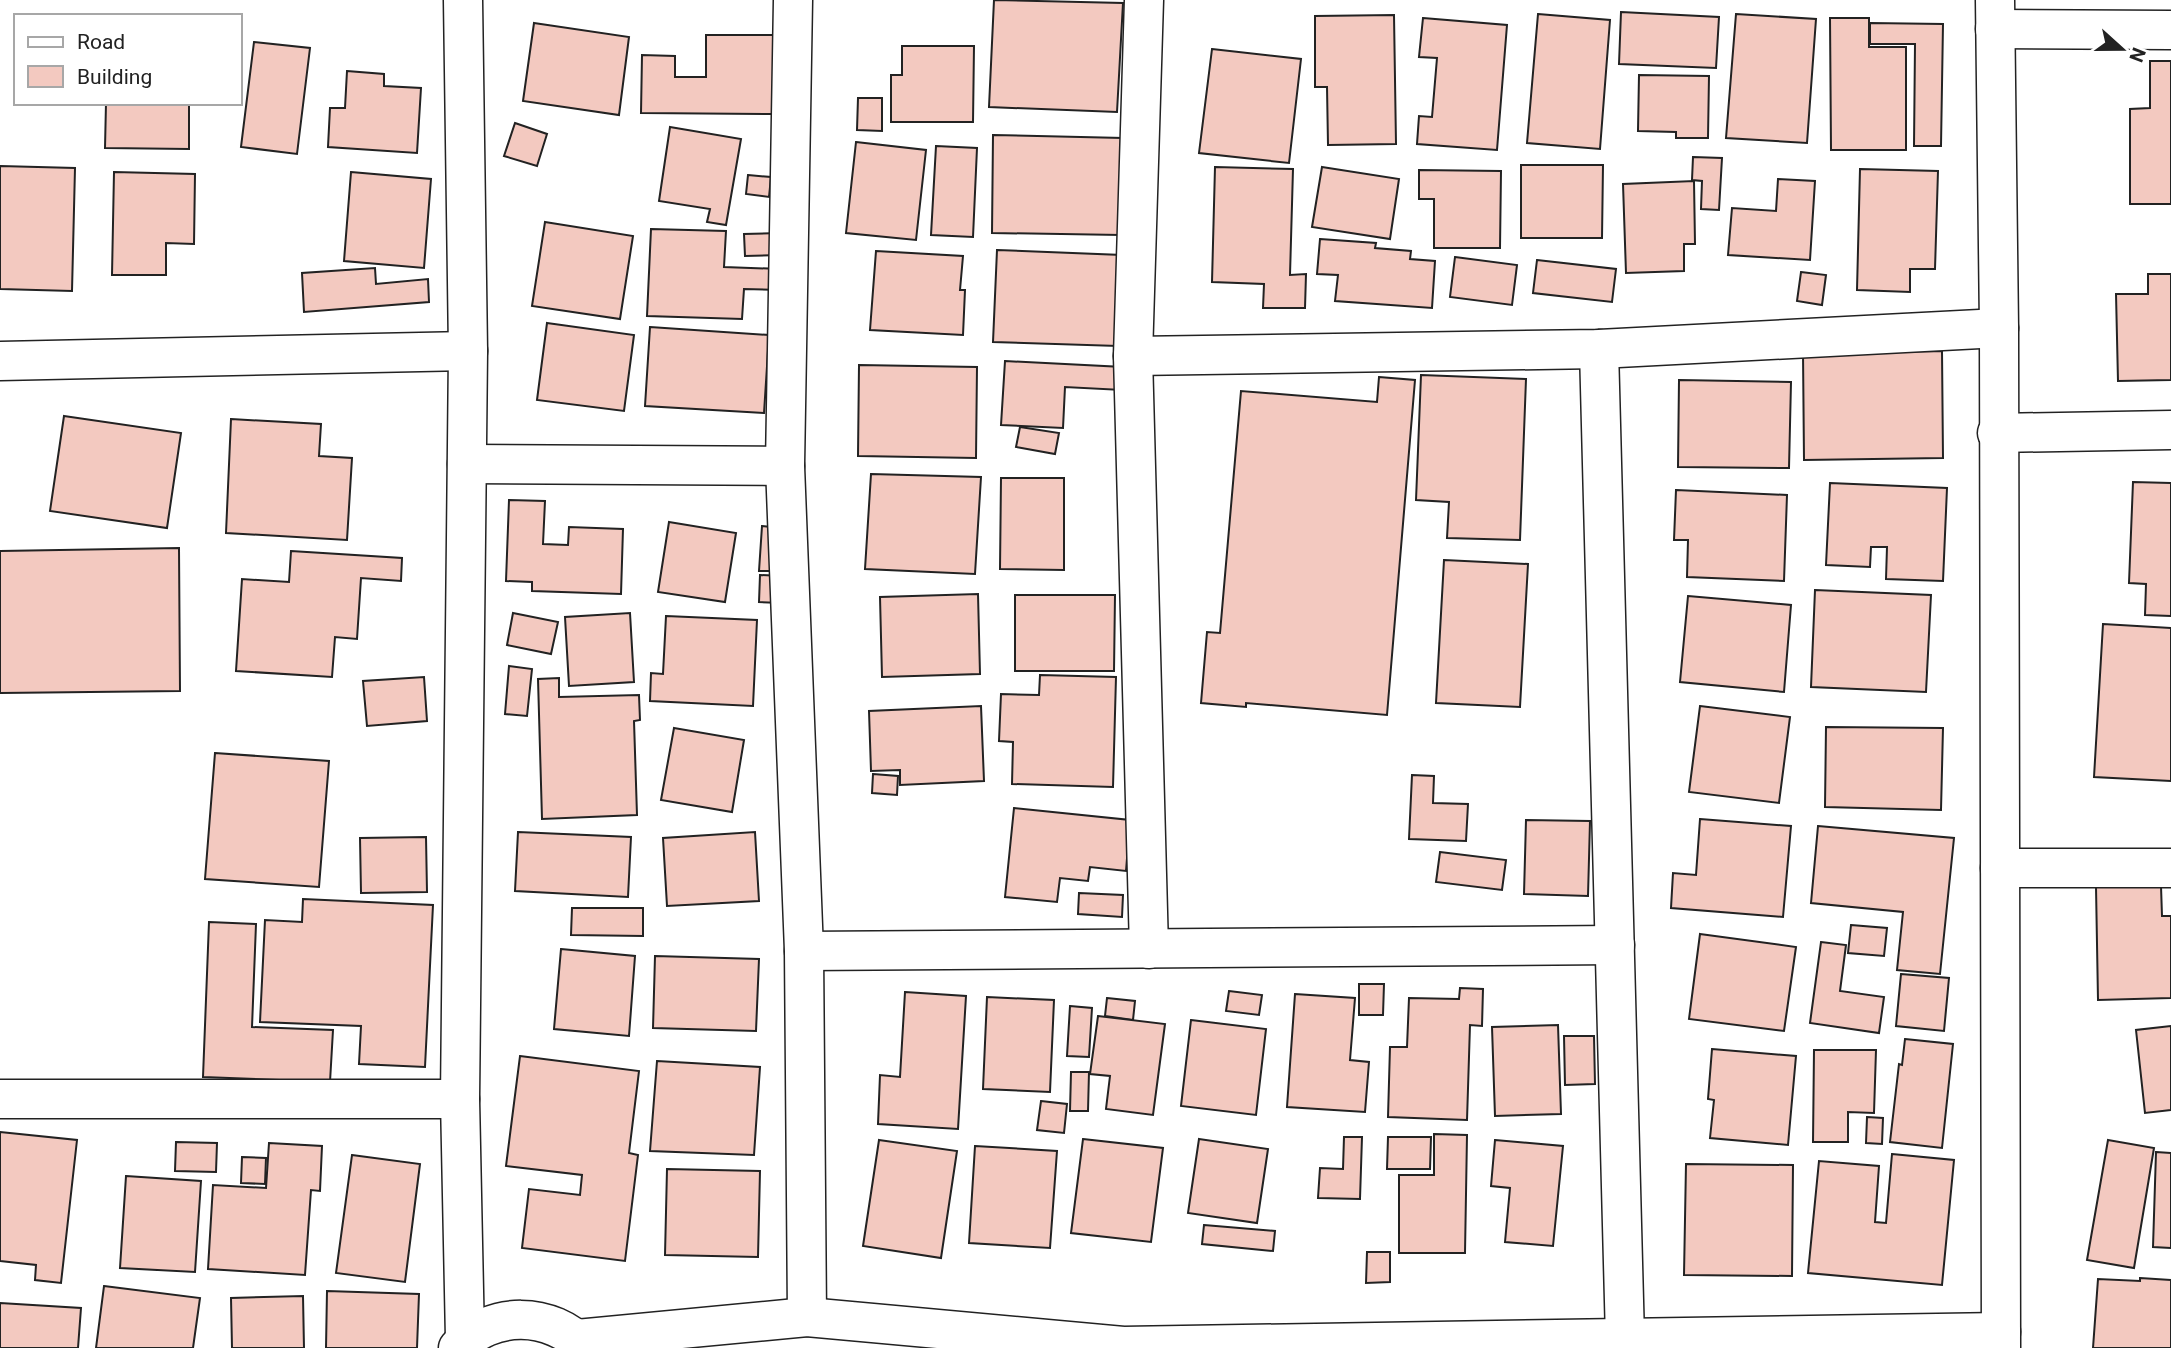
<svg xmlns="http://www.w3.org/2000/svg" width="2171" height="1348" viewBox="0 0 2171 1348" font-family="Roboto,sans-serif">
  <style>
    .building { fill: #f3c9c0; stroke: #222; stroke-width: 2 }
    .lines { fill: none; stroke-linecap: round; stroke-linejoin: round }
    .minor-casing { stroke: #222; stroke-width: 41 }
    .minor { stroke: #fff; stroke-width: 38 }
  </style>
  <rect width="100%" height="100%" fill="#fff"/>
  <g class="building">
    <polygon points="994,0 1123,3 1117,112 989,107"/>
    <polygon points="1621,12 1719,17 1716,68 1619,64"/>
    <polygon points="1538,14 1610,20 1600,149 1527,143"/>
    <polygon points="1736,14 1816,19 1807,143 1726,138"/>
    <polygon points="1394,15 1396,144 1328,145 1327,87 1315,87 1315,16"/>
    <polygon points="1423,18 1507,25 1497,150 1417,144 1419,116 1432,117 1437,58 1419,57"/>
    <polygon points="1830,18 1869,18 1869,47 1906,47 1906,150 1831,150"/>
    <polygon points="534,23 629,37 619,115 523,101"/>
    <polygon points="1870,23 1943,24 1941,146 1914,146 1915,44 1870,44"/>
    <polygon points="706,35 777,35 776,114 641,113 642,55 675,56 675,77 706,77"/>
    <polygon points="254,42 310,48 297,154 241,147"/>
    <polygon points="902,46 974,46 973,122 891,122 891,75 902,75"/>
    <polygon points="1212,49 1301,59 1289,163 1199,153"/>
    <polygon points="2150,61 2171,61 2171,204 2130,204 2130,109 2150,108"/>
    <polygon points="347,71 384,74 384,86 421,88 417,153 328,147 330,108 345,108"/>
    <polygon points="1639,75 1709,76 1708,138 1676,138 1676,132 1638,131"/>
    <polygon points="858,98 882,98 882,131 857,130"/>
    <polygon points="106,103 189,103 189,149 105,148"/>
    <polygon points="515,123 547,134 537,166 504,156"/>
    <polygon points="670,127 741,139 726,225 707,222 710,209 659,201"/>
    <polygon points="993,135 1123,138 1121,235 992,233"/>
    <polygon points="856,142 926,150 916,240 846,233"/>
    <polygon points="936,146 977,148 973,237 931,235"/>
    <polygon points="1693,157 1722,158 1719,210 1701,209 1702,181 1692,180"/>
    <polygon points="1521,165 1603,165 1602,238 1521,238"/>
    <polygon points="0,166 75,168 72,291 0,289"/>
    <polygon points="1215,167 1293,169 1290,275 1306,274 1305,308 1263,308 1264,284 1212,282"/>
    <polygon points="1322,167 1399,179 1390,239 1312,227"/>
    <polygon points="1860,169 1938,171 1935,269 1910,269 1910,292 1857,290"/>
    <polygon points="1419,170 1501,171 1500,248 1434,248 1434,199 1419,199"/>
    <polygon points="114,172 195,174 194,244 166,243 166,275 112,275"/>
    <polygon points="351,172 431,179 424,268 344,261"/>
    <polygon points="748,175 771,177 769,197 746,194"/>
    <polygon points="1778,179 1815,181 1810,260 1728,255 1732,208 1776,211"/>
    <polygon points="1694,181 1695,244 1684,244 1684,271 1626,273 1623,184"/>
    <polygon points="545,222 633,236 620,319 532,306"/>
    <polygon points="651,229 726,231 724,267 781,269 781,290 744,289 742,319 647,316"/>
    <polygon points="780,233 780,255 745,256 744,234"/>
    <polygon points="1320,239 1376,243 1375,248 1411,251 1410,259 1435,261 1432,308 1335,301 1338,275 1317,274"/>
    <polygon points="997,250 1122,255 1118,346 993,342"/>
    <polygon points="876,251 963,256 960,290 965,290 963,335 870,330"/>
    <polygon points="1455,257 1517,265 1512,305 1450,297"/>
    <polygon points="1537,260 1616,269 1612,302 1533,293"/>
    <polygon points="375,268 376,284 428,279 429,302 304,312 302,273"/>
    <polygon points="1801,272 1826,275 1822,305 1797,301"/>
    <polygon points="2148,274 2171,274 2171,380 2118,381 2116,294 2148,294"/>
    <polygon points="547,323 634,335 624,411 537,400"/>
    <polygon points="650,327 769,335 764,413 645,406"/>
    <polygon points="1942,351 1943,458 1804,460 1803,353"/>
    <polygon points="1005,361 1123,367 1122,390 1065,387 1063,428 1001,425"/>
    <polygon points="859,365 977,367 976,458 858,456"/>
    <polygon points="1421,375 1526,379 1520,540 1447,538 1449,502 1416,500"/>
    <polygon points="1379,377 1415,380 1387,715 1246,703 1246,707 1201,703 1207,632 1220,633 1241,391 1377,402"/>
    <polygon points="1679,380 1791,382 1789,468 1678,467"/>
    <polygon points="64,416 181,433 167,528 50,511"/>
    <polygon points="231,419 321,424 319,456 352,458 347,540 226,533"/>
    <polygon points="1020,427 1059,433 1055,454 1016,447"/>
    <polygon points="871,474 981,477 975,574 865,569"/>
    <polygon points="1001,478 1064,478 1064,570 1000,569"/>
    <polygon points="2133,482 2171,483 2171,616 2145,615 2146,584 2129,583"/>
    <polygon points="1830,483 1947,488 1943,581 1886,579 1887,547 1871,547 1870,567 1826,565"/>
    <polygon points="1676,490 1787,495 1784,581 1687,577 1688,540 1674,540"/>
    <polygon points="509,500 545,501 543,544 568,545 569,527 623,529 621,594 532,591 532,582 506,581"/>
    <polygon points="669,522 736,533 725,602 658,592"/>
    <polygon points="762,526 780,528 777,571 759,571"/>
    <polygon points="179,548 180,691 0,693 0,551"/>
    <polygon points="291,551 402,558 401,581 361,578 357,639 335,637 332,677 236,671 242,579 289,582"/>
    <polygon points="1444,560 1528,564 1520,707 1436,703"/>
    <polygon points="760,575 782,576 781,603 759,602"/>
    <polygon points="1815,590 1931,595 1926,692 1811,687"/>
    <polygon points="978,594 980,674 882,677 880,597"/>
    <polygon points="1015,595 1115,595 1114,671 1015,671"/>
    <polygon points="1688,596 1791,605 1784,692 1680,682"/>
    <polygon points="513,613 558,622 551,654 507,645"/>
    <polygon points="630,613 634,682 569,686 565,617"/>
    <polygon points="666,616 757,620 753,706 650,701 651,673 663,674"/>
    <polygon points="2103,624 2171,628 2171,781 2094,777"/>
    <polygon points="509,666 532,669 527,716 505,714"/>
    <polygon points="1040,675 1116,677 1113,787 1012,784 1013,742 999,741 1001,694 1039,695"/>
    <polygon points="424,677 427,721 367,726 363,681"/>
    <polygon points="559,678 559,697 639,695 640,720 634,721 637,815 542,819 538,679"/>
    <polygon points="981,706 984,781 900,785 900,770 871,771 869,711"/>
    <polygon points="1700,706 1790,717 1779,803 1689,792"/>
    <polygon points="1826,727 1943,728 1941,810 1825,807"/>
    <polygon points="674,728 744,740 732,812 661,800"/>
    <polygon points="215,753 329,761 319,887 205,879"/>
    <polygon points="873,774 898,776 897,795 872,793"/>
    <polygon points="1412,775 1434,776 1433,803 1468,804 1466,841 1409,839"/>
    <polygon points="1014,808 1130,820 1126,871 1090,867 1088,881 1060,878 1057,902 1005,897"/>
    <polygon points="1700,819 1791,826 1783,917 1671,908 1673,873 1696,875"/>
    <polygon points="1526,820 1590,821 1588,896 1524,894"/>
    <polygon points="1818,826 1954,838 1940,974 1897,970 1903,912 1811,903"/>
    <polygon points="518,832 631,837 628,897 515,891"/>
    <polygon points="755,832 759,901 667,906 663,838"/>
    <polygon points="426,837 427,892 361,893 360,838"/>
    <polygon points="1440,852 1506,860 1502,890 1436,882"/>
    <polygon points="2161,886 2162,916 2171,916 2171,998 2098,1000 2096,887"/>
    <polygon points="1079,893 1123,895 1122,917 1078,914"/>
    <polygon points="303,899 433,905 425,1067 359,1064 361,1026 260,1022 265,920 302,922"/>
    <polygon points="572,908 643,908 643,936 571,935"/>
    <polygon points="209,922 256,924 252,1027 333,1030 330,1082 203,1077"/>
    <polygon points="1851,925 1887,928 1884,956 1848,953"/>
    <polygon points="1700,934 1796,947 1784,1031 1689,1019"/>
    <polygon points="1821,942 1846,945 1840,991 1884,997 1879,1033 1810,1023"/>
    <polygon points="561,949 635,956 629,1036 554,1029"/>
    <polygon points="655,956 759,959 756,1031 653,1028"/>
    <polygon points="1901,974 1949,978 1944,1031 1896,1026"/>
    <polygon points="1359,984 1384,984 1383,1015 1359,1015"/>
    <polygon points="1460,988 1483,989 1482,1026 1470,1025 1467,1120 1388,1117 1390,1047 1407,1047 1409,998 1459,999"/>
    <polygon points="1229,991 1262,995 1259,1015 1226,1011"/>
    <polygon points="905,992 966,996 958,1129 878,1124 880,1075 900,1077"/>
    <polygon points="1295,994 1355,998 1350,1060 1369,1062 1365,1112 1287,1107"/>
    <polygon points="987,997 1054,1000 1050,1092 983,1089"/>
    <polygon points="1107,998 1135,1001 1133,1020 1105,1016"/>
    <polygon points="1070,1006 1092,1008 1089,1057 1067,1056"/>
    <polygon points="1098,1016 1165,1024 1153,1115 1106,1109 1110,1076 1090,1074"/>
    <polygon points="1191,1020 1266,1029 1256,1115 1181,1106"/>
    <polygon points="1558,1025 1561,1114 1495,1116 1492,1027"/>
    <polygon points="2171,1026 2171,1110 2145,1113 2136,1030"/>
    <polygon points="1564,1036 1594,1036 1595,1084 1565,1085"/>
    <polygon points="1905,1039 1953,1044 1942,1148 1890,1142 1899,1064 1902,1065"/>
    <polygon points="1712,1049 1796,1056 1788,1145 1710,1138 1714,1100 1708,1099"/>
    <polygon points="1814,1050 1876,1050 1874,1113 1848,1112 1848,1142 1813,1142"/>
    <polygon points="520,1056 639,1071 629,1153 638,1155 625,1261 522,1248 529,1189 580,1195 582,1175 506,1166"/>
    <polygon points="657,1061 760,1067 754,1155 650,1151"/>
    <polygon points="1071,1072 1089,1072 1088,1111 1070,1111"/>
    <polygon points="1041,1101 1067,1104 1064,1133 1037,1130"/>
    <polygon points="1867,1117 1883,1118 1882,1144 1866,1143"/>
    <polygon points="0,1132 77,1140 61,1283 35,1280 36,1265 0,1261"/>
    <polygon points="1434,1134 1467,1135 1465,1253 1399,1253 1399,1175 1434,1175"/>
    <polygon points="1344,1137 1362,1137 1360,1199 1318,1198 1320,1168 1343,1169"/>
    <polygon points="1388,1137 1431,1137 1430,1169 1387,1169"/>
    <polygon points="1083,1139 1163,1148 1151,1242 1071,1233"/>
    <polygon points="1199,1139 1268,1149 1257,1223 1188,1213"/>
    <polygon points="879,1140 957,1151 941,1258 863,1246"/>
    <polygon points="1495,1140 1563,1146 1553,1246 1505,1242 1510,1188 1491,1186"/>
    <polygon points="2108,1140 2154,1148 2134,1268 2087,1260"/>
    <polygon points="176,1142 217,1143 216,1172 175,1171"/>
    <polygon points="269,1143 322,1146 320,1191 311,1190 305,1275 208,1269 213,1185 266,1188"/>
    <polygon points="975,1146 1057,1151 1050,1248 969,1243"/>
    <polygon points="2156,1152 2171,1153 2171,1248 2153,1247"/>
    <polygon points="1892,1154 1954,1160 1942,1285 1808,1273 1819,1161 1879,1166 1875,1222 1886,1223"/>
    <polygon points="352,1155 420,1164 405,1282 336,1273"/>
    <polygon points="242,1157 266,1158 265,1184 241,1183"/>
    <polygon points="1686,1164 1793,1165 1792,1276 1684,1275"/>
    <polygon points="667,1169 760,1171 758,1257 665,1255"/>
    <polygon points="126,1176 201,1181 195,1272 120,1268"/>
    <polygon points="1204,1225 1275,1231 1273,1251 1202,1244"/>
    <polygon points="1367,1252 1390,1252 1390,1282 1366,1283"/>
    <polygon points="2140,1278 2171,1280 2171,1348 2093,1348 2098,1279 2140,1281"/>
    <polygon points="104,1286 200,1298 193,1348 96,1348"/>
    <polygon points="327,1291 419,1294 417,1348 326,1348"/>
    <polygon points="303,1296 304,1348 232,1348 231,1298"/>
    <polygon points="0,1303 81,1308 78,1348 0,1348"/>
  </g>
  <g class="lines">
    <g class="minor-casing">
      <g id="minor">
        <polyline points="463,0 468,351 460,1099 465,1339"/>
        <polyline points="793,0 785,466 804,951 807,1317"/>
        <polyline points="1144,0 1133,356 1149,949"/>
        <polyline points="1995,0 1999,328 2001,1348"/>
        <polyline points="1995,29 2171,30"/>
        <polyline points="1599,349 1625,1339"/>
        <polyline points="1133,356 1599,349 1999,328"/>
        <polyline points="0,361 468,351"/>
        <polyline points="1997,433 2171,430"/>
        <polyline points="467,464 785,466"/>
        <polyline points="2000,868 2171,868"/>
        <polyline points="804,951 1615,945"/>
        <polyline points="0,1099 460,1099"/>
        <polyline points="577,1339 807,1317 1123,1346 2001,1332"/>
        <path d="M458 1348C490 1310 552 1311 585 1348"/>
      </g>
    </g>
    <use href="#minor" class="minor"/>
  </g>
  <rect x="14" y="14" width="228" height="91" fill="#ffffff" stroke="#a7a7a7" stroke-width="2"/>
  <rect x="28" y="37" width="35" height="10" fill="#ffffff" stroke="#a7a7a7" stroke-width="2"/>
  <text x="77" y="49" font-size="21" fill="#222222">Road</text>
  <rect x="28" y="66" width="35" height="21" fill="#f3c9c0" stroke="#a7a7a7" stroke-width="2"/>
  <text x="77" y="84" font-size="21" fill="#222222">Building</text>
  <g transform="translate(2122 49) rotate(111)" stroke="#ffffff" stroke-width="5" paint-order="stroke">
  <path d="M0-5L12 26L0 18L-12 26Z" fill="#222222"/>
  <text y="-10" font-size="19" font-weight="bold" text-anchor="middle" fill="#222222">N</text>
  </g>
</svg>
